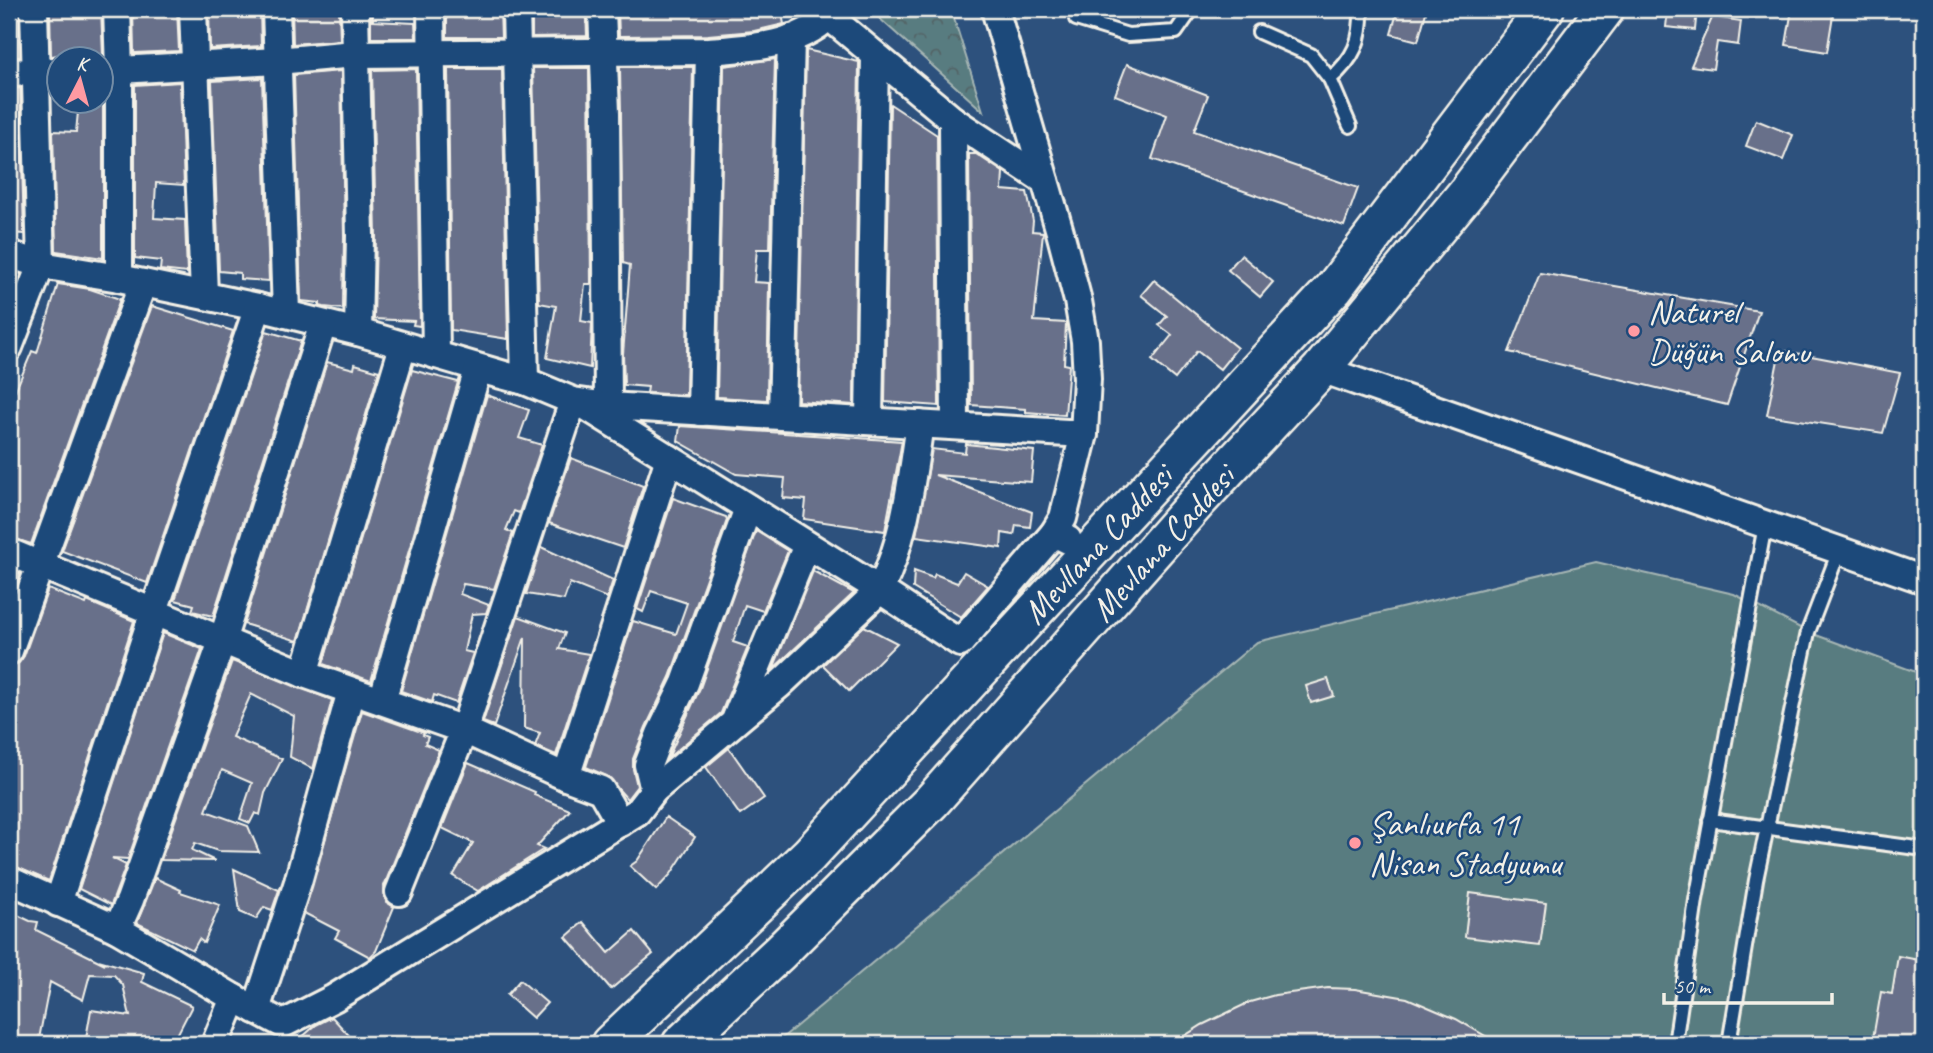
<svg xmlns="http://www.w3.org/2000/svg" width="1933" height="1053" viewBox="0 0 1933 1053" font-family="Caveat,sans-serif">
  <style>
    .park { fill: url(#park-crowns); stroke: #a6b6b4; stroke-width: 2 }
    .pitch { fill: #597b80; stroke: #a6b6b4; stroke-width: 2 }
    .building { fill: #676f8a; stroke: #f4f1e8; stroke-width: 2 }
    .lines { fill: none; stroke-linecap: round; stroke-linejoin: round }
    .lane-casing { stroke: #f4f1e8; stroke-width: 18 }
    .street-casing { stroke: #f4f1e8; stroke-width: 32 }
    .secondary-casing { stroke: #f4f1e8; stroke-width: 42 }
    .lane { stroke: #1f4a7a; stroke-width: 12 }
    .street { stroke: #1f4a7a; stroke-width: 26 }
    .secondary { stroke: #1f4a7a; stroke-width: 37 }
    .poi-dot { fill: #ff9aa2; stroke: #1f4a7a; stroke-width: 2.5 }
    .labels { text-anchor: middle; stroke-width: 5; stroke-linejoin: round; paint-order: stroke }
    .poi-label { font-size: 35px; fill: #f4f1e8; stroke: #1f4a7a; text-anchor: start }
    .street-label { font-size: 35px; fill: #f4f1e8; stroke: #1f4a7a }
  </style>
  <defs>
    <pattern id="park-crowns" width="20" height="18" patternUnits="userSpaceOnUse" patternTransform="scale(1.75)"><rect width="20" height="18" fill="#597b80"/><path d="M2 6a3 3 0 1 1 6 0M12 15a3 3 0 1 1 6 0" fill="none" stroke="#526466"/></pattern>
  </defs>
  <rect width="100%" height="100%" fill="#2d517d"/>
  <filter id="ink" filterUnits="userSpaceOnUse"><feTurbulence type="fractalNoise" baseFrequency=".0143" numOctaves="2"/><feDisplacementMap in="SourceGraphic" scale="14" xChannelSelector="R" yChannelSelector="G"/><feConvolveMatrix kernelMatrix="1 2 1 2 8 2 1 2 1" color-interpolation-filters="sRGB"/></filter>
  <g filter="url(#ink)">
    <polygon class="park" points="869,9 951,9 983,111"/>
    <polygon class="pitch" points="1596,562 1734,594 1808,632 1924,675 1924,1044 775,1044 1257,642"/>
    <g class="building">
      <polygon points="14,9 18,9 20,57 9,57 9,24 13,25"/>
      <polygon points="50,9 101,9 103,55 92,60 70,60 60,55 51,56"/>
      <polygon points="133,9 177,9 179,51 134,53"/>
      <polygon points="220,9 260,9 261,46 210,49 209,10"/>
      <polygon points="292,9 339,9 340,40 293,44"/>
      <polygon points="371,9 373,9 373,21 415,23 416,38 371,38"/>
      <polygon points="457,9 500,9 501,37 447,37 447,16 457,16"/>
      <polygon points="532,9 586,9 587,36 532,37"/>
      <polygon points="618,9 781,9 784,24 754,31 708,35 619,36"/>
      <polygon points="1398,9 1427,9 1418,41 1391,34"/>
      <polygon points="1668,9 1697,9 1695,30 1666,27"/>
      <polygon points="1716,9 1721,10 1720,18 1741,21 1738,45 1717,42 1713,69 1691,66"/>
      <polygon points="1792,9 1834,9 1827,52 1786,45"/>
      <polygon points="806,50 859,62 854,405 798,401"/>
      <polygon points="775,59 770,249 757,249 754,282 769,283 767,400 717,397 724,66"/>
      <polygon points="1127,64 1208,95 1194,131 1358,188 1344,226 1152,159 1167,115 1115,95"/>
      <polygon points="620,67 693,67 686,395 647,393 648,387 624,385 623,354 630,265 623,263"/>
      <polygon points="533,68 589,68 591,284 585,284 581,321 592,323 590,368 547,358 556,306 539,303"/>
      <polygon points="416,69 420,326 413,325 414,321 374,319 376,236 372,70"/>
      <polygon points="448,69 502,69 508,339 451,330"/>
      <polygon points="341,71 344,236 343,309 324,307 320,306 320,303 301,301 294,75"/>
      <polygon points="262,78 269,281 240,279 240,273 219,271 212,81"/>
      <polygon points="180,82 184,185 156,183 154,218 185,220 187,273 160,270 161,261 135,258 135,85"/>
      <polygon points="102,87 103,87 103,258 56,251 53,131 76,132 79,102 102,102"/>
      <polygon points="20,88 24,234 9,233 9,89"/>
      <polygon points="890,104 937,135 939,406 885,402"/>
      <polygon points="1756,120 1793,135 1783,160 1746,146"/>
      <polygon points="969,154 976,154 1003,172 1002,190 1027,192 1033,221 1032,231 1043,232 1034,321 1066,323 1064,364 1069,365 1065,415 1026,412 1026,409 971,405"/>
      <polygon points="1241,255 1273,282 1260,297 1228,270"/>
      <polygon points="1540,273 1759,311 1727,405 1509,352"/>
      <polygon points="1154,280 1237,348 1220,369 1197,351 1175,379 1152,360 1172,335 1159,325 1167,316 1141,295"/>
      <polygon points="58,284 90,289 120,299 31,544 9,537 9,406 32,351 37,353"/>
      <polygon points="152,306 233,331 147,583 62,551"/>
      <polygon points="266,331 301,341 213,616 192,611 194,605 175,600"/>
      <polygon points="1780,350 1900,373 1883,433 1767,415"/>
      <polygon points="327,362 354,369 355,364 379,371 298,641 244,624"/>
      <polygon points="412,370 458,382 371,681 323,664"/>
      <polygon points="487,395 529,410 519,438 542,445 519,513 514,511 506,530 513,533 494,589 463,584 460,594 489,605 486,613 472,614 464,651 473,653 456,703 434,695 432,702 401,691"/>
      <polygon points="680,426 902,441 885,531 804,519 806,500 783,498 785,478 736,474 678,441"/>
      <polygon points="966,444 1034,451 1031,482 935,475 1032,512 1030,527 1016,525 1014,535 1002,533 1001,548 916,536 932,449 965,453"/>
      <polygon points="571,458 643,486 623,548 549,523"/>
      <polygon points="673,498 726,517 727,520 670,677 646,727 633,759 633,769 637,786 627,799 607,776 586,767 633,621 676,634 687,603 651,591 643,612 637,609"/>
      <polygon points="756,531 788,551 763,611 745,605 733,642 748,647 721,713 668,758 700,688"/>
      <polygon points="541,547 613,580 607,598 570,583 564,600 526,594"/>
      <polygon points="9,569 20,574 9,606"/>
      <polygon points="813,571 854,593 773,669"/>
      <polygon points="914,571 933,578 935,574 957,583 964,572 988,586 961,617 913,588"/>
      <polygon points="48,589 86,604 87,601 134,621 49,881 9,864 9,666 19,663 24,656"/>
      <polygon points="518,616 565,633 559,649 589,654 556,755 535,746 540,733 524,728 525,637 494,726 483,722"/>
      <polygon points="864,626 897,643 849,691 823,665"/>
      <polygon points="163,633 202,649 128,859 112,858 126,865 111,905 79,889"/>
      <polygon points="232,661 332,700 313,769 290,757 294,716 251,694 232,737 282,759 265,793 260,815 255,813 250,823 240,819 252,783 222,770 206,811 248,826 259,852 218,851 195,843 192,850 215,861 161,860"/>
      <polygon points="1328,679 1334,696 1311,703 1306,686"/>
      <polygon points="362,711 424,733 423,735 428,737 425,744 439,750 384,886 386,902 394,907 376,951 370,957 335,938 339,931 304,913"/>
      <polygon points="729,748 764,798 740,815 706,767"/>
      <polygon points="468,763 535,792 534,795 570,810 537,846 544,849 478,891 453,876 473,843 442,828"/>
      <polygon points="666,817 695,837 671,874 656,890 630,866 637,861"/>
      <polygon points="234,869 279,890 272,910 264,907 256,919 240,912"/>
      <polygon points="155,878 181,890 180,892 220,905 204,943 199,939 193,950 137,923"/>
      <polygon points="1470,893 1546,903 1540,946 1465,937"/>
      <polygon points="9,911 30,921 38,922 36,930 105,964 102,961 144,973 142,982 192,1006 174,1041 134,1037 133,1044 85,1044 91,1010 130,1016 123,985 114,975 90,974 83,1000 50,982 38,1044 9,1044"/>
      <polygon points="583,922 609,953 634,931 653,954 611,989 566,937"/>
      <polygon points="1898,956 1924,961 1924,1044 1872,1044 1881,992 1892,994"/>
      <polygon points="520,980 547,1003 533,1018 507,995"/>
      <polygon points="1328,988 1355,989 1407,998 1456,1019 1499,1044 1172,1044 1202,1025 1250,1002 1275,995"/>
      <polygon points="332,1017 357,1044 294,1044 316,1025"/>
    </g>
    <g class="lines">
      <g class="lane-casing">
        <g id="lane">
          <polyline points="1076,19 1128,35 1176,32 1192,9"/>
          <polyline points="1259,32 1311,55 1330,79 1350,126"/>
          <path d="M1330 79C1354 59 1362 40 1361 9"/>
          <polyline points="1710,820 1924,849"/>
          <polyline points="1675,1044 1696,900 1765,525"/>
          <polyline points="1729,1044 1756,880 1808,632 1839,551"/>
        </g>
      </g>
      <g class="street-casing">
        <g id="street">
          <polyline points="117,9 119,71 119,278"/>
          <polyline points="193,9 204,295"/>
          <polyline points="276,9 286,314"/>
          <polyline points="355,9 360,236 358,332"/>
          <polyline points="431,9 436,355"/>
          <polyline points="602,9 606,113 608,406"/>
          <polyline points="820,9 953,120 1045,181"/>
          <polyline points="995,9 1060,232 1078,301 1085,341 1087,379 1084,434 1063,518 1054,533 1068,540"/>
          <path d="M102 71 277 61 355 54 709 51C750 48 797 46 828 17"/>
          <polyline points="9,73 60,71"/>
          <polyline points="953,120 955,426"/>
          <polyline points="9,254 41,265 119,278 258,307 358,332 525,381 516,9"/>
          <polyline points="9,347 41,265 34,9"/>
          <polyline points="1321,369 1924,580"/>
          <path d="M587 407 880 590C906 536 911 483 920 424"/>
          <polyline points="701,412 709,51"/>
          <polyline points="782,416 791,38"/>
          <polyline points="869,421 875,56"/>
          <polyline points="9,552 304,674 464,730 566,777 601,790 620,823"/>
          <polyline points="9,651 143,283"/>
          <polyline points="304,674 403,346"/>
          <polyline points="382,701 478,369 525,381 573,401 608,406 1084,434"/>
          <polyline points="736,718 807,545"/>
          <polyline points="566,777 669,458"/>
          <polyline points="654,790 648,765 660,734 685,683 748,508"/>
          <polyline points="9,880 117,929 234,998 283,1024 334,998 637,812 654,790 779,685 880,590 960,643 1054,533"/>
          <polyline points="399,892 464,730 573,401"/>
          <polyline points="58,903 154,611 258,307"/>
          <polyline points="117,929 130,900 222,641 323,324"/>
          <polyline points="256,1010 298,882 351,691"/>
          <polyline points="215,1044 234,998"/>
        </g>
      </g>
      <g class="secondary-casing">
        <g id="secondary">
          <polyline points="610,1044 809,855 1334,288 1545,9"/>
          <polyline points="681,1044 779,953 931,802 1197,502 1321,369 1468,191 1605,9"/>
        </g>
      </g>
      <use href="#lane" class="lane"/>
      <use href="#street" class="street"/>
      <use href="#secondary" class="secondary"/>
    </g>
  </g>
  <g class="poi-dot">
    <circle cx="1634" cy="331" r="7"/>
    <circle cx="1355" cy="843" r="7"/>
  </g>
  <g class="labels">
    <g class="poi-label">
      <text x="1648" y="323">Naturel<tspan x="1648" dy="40">Düğün Salonu</tspan></text>
      <text x="1369" y="835">Şanlıurfa 11<tspan x="1369" dy="40">Nisan Stadyumu</tspan></text>
    </g>
    <g class="street-label">
      <text transform="translate(1162 543) rotate(-48)" y="12">Mevlana Caddesi</text>
      <text transform="translate(1097 544) rotate(-47)" y="12">Mevllana Caddesi</text>
    </g>
  </g>
  <rect width="1933" height="1053" fill="none" stroke="#1f4a7a" stroke-width="35"/>
  <rect x="18" y="18" width="1898" height="1018" fill="none" stroke="#f4f1e8" stroke-width="2.5" filter="url(#ink)"/>
  <g transform="translate(80 80) rotate(6)"><circle r="33" fill="#1f4a7a" stroke="#748da6" stroke-width="2"/>
  <path d="M0-5L12 26L0 18L-12 26Z" fill="#ff9aa2"/>
  <text y="-10" font-size="19" font-weight="bold" text-anchor="middle" fill="#f4f1e8">K</text>
  </g>
  <path d="M1664 993v10h168v-10" fill="none" stroke="#f4f1e8" stroke-width="3.5"/>
  <text x="1674" y="993" font-size="21" fill="#f4f1e8" stroke="#1f4a7a" stroke-width="5" paint-order="stroke">50 m</text>
</svg>
